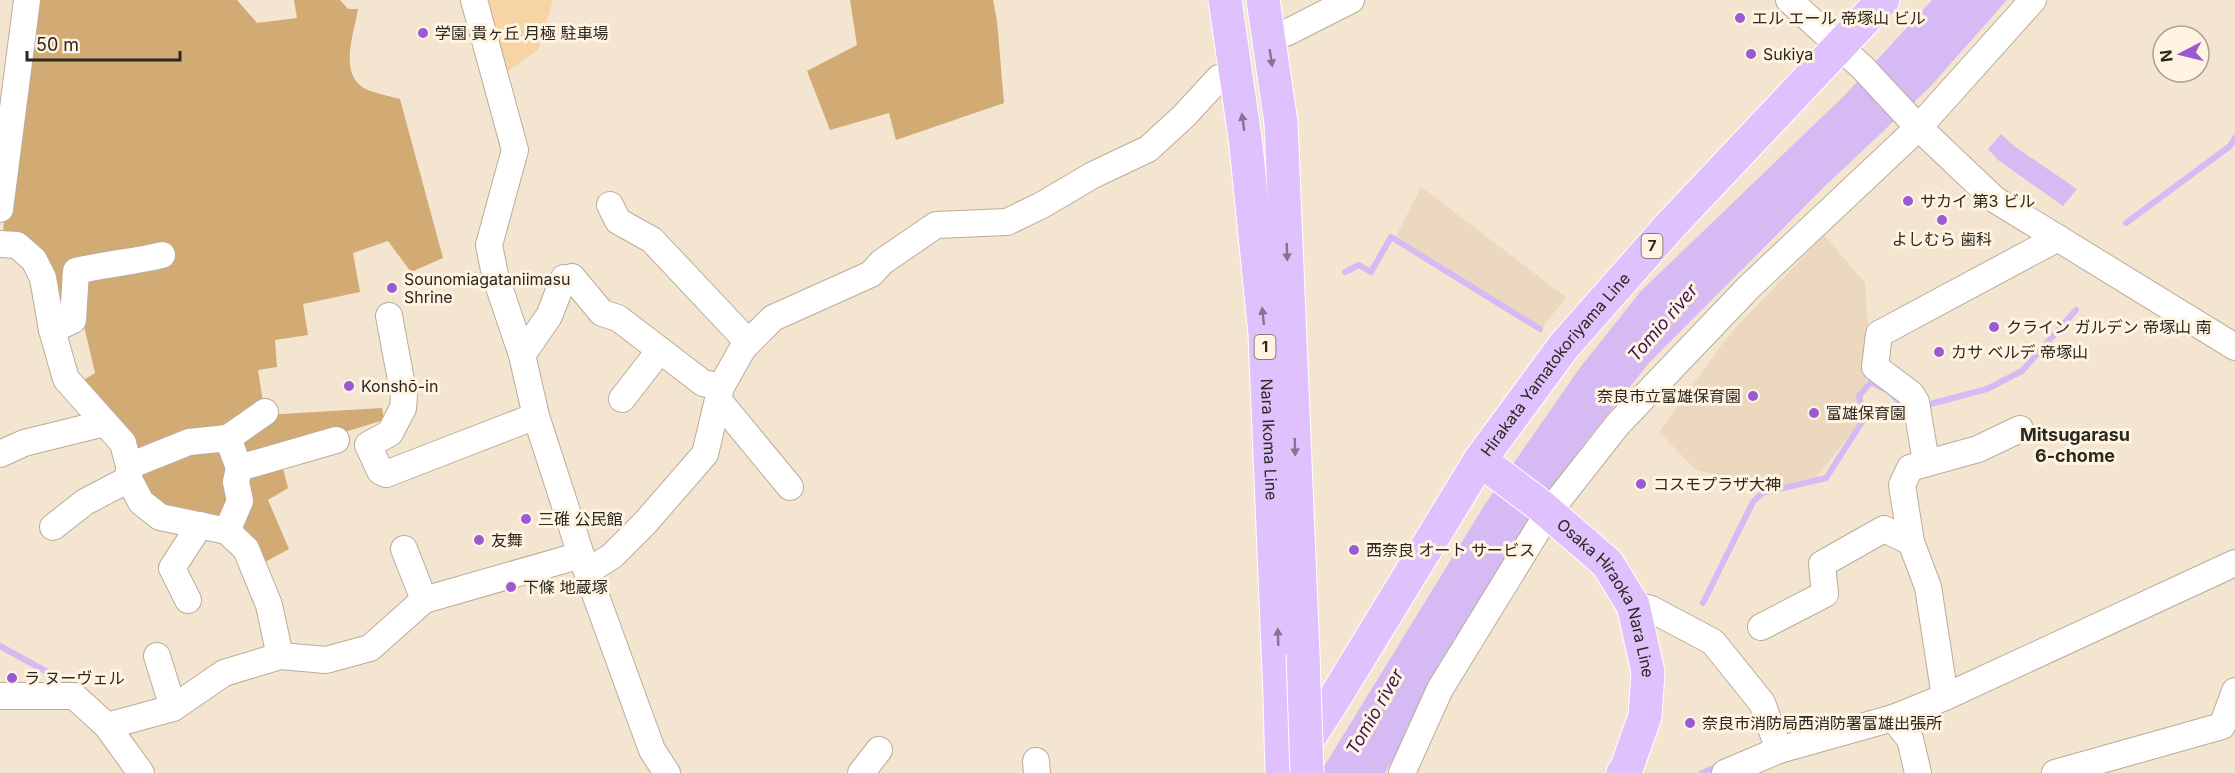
<svg xmlns="http://www.w3.org/2000/svg" width="2235" height="773" viewBox="0 0 2235 773" font-family="Inter,'Noto Sans JP',sans-serif">
  <style>
    .built { fill: #ecd8be }
    .green { fill: #f7d4a3 }
    .forest { fill: #d2aa74 }
    .water { fill: #d5baf4 }
    .lines { fill: none; stroke-linecap: round; stroke-linejoin: round }
    .stream { stroke: #d5baf4; stroke-width: 6 }
    .minor-casing { stroke: #bbac99; stroke-width: 28 }
    .major-casing { stroke: #fff; stroke-width: 35 }
    .minor { stroke: #fff; stroke-width: 26 }
    .major { stroke: #dfc1fd; stroke-width: 33 }
    .major-bridge-casing { stroke: #fff; stroke-width: 35; stroke-linecap: butt }
    .major-bridge { stroke: #dfc1fd; stroke-width: 33 }
    .oneway { fill: #86748e }
    .poi-dot { fill: #9a5bd2; stroke: #fff3e2; stroke-width: 2 }
    .labels { text-anchor: middle; stroke-width: 6; stroke-linejoin: round; paint-order: stroke }
    .shield { fill: #fff3e2; stroke: #6b645a; stroke-width: 1.5 }
    .shield-label { font-size: 15px; font-weight: bold; fill: #2c271f }
    .poi-label { font-size: 16px; fill: #2c271f; stroke: #fff3e2; text-anchor: start }
    .street-label { font-size: 16px; fill: #2c271f; stroke: #fff3e2 }
    .water-label { font-size: 18px; font-style: italic; fill: #391456; stroke: #fff3e2 }
    .neighbourhood-label { font-size: 18px; font-weight: bold; fill: #2c271f; stroke: #fff3e2 }
  </style>
  <rect width="100%" height="100%" fill="#f4e5d1"/>
  <g class="built">
    <polygon points="1421,187 1566,297 1542,328 1395,238"/>
    <polygon points="1824,235 1865,283 1870,359 1858,425 1811,484 1774,486 1751,483 1696,470 1659,432 1728,336"/>
  </g>
  <polygon class="green" points="480,0 553,0 538,50 499,77"/>
  <g class="forest">
    <path d="M39 0H237L257 23 297 18 294 0H340L348 9H358C354 34 337 77 368 90 378 94 390 96 400 99L443 258 411 272 388 241 353 253 360 292 303 304 308 335 275 340 277 367 258 370 265 415 382 408 384 420 279 452 288 488 268 500 289 549 256 567 249 546 154 507 77 384 95 373 80 309 55 321 47 278 3 237 5 196Z"/>
    <polygon points="850,0 993,0 997,21 1004,103 896,140 889,113 830,130 807,71 857,45"/>
  </g>
  <g class="water">
    <polygon points="1932,0 2007,0 1929,88 1826,185 1649,363 1587,440 1558,483 1525,525 1478,612 1385,773 1320,773 1484,506 1579,369 1641,291 1845,95"/>
    <polygon points="2001,134 2014,146 2077,189 2063,206 1998,160 1988,149"/>
  </g>
  <g class="lines">
    <g class="stream">
      <polyline points="2126,223 2230,146 2235,138"/>
      <polyline points="1345,272 1359,265 1371,272 1391,237 1540,329"/>
      <polyline points="1923,406 1987,389 2022,371 2076,310"/>
      <polyline points="1703,603 1753,502 1762,493 1826,478 1864,419 1859,396 1871,382 1889,391 1908,411"/>
      <polyline points="0,646 73,686"/>
      <polyline points="1702,773 1721,765"/>
    </g>
    <g class="minor-casing">
      <g id="minor">
        <polyline points="474,0 515,150 489,245 495,275 522,355 536,416 581,555 652,750 667,773"/>
        <polyline points="1789,0 1863,68 1914,123 1994,199 2235,347"/>
        <polyline points="1286,33 1351,0"/>
        <polyline points="610,205 618,221 652,240 748,342"/>
        <polyline points="0,209 27,0"/>
        <polyline points="0,244 17,245 34,260 43,278 52,330 66,379 123,443 129,466 129,479 141,502 160,517 227,531 246,549 269,605 280,656"/>
        <polyline points="572,277 602,313 618,318 703,383 721,387"/>
        <polyline points="389,316 404,396 403,408 390,433 368,445 380,471 386,474 536,416"/>
        <path d="M52 330 73 320 76 271C105 264 134 262 162 255"/>
        <polyline points="522,355 549,316 564,278"/>
        <polyline points="622,399 660,350"/>
        <polyline points="719,401 790,487"/>
        <polyline points="228,438 265,412"/>
        <polyline points="0,454 24,443 105,423"/>
        <polyline points="1926,462 1916,402 1911,394 1875,367 1879,334 2058,238"/>
        <polyline points="129,466 189,442 228,438 239,468 236,482 240,501 227,531"/>
        <polyline points="239,468 336,440"/>
        <polyline points="53,527 85,502 129,479"/>
        <polyline points="1911,542 1902,485 1910,468 1978,449 2020,429"/>
        <polyline points="404,549 424,600"/>
        <polyline points="588,571 612,556 645,523 705,454 721,387 743,348 773,318 871,274 882,262 936,225 1007,222 1042,205 1093,175 1148,149 1184,116 1219,78"/>
        <polyline points="188,600 172,568 200,525"/>
        <polyline points="1633,605 1651,609 1713,642 1762,703 1779,750"/>
        <polyline points="1761,627 1825,594 1822,564 1884,529 1911,542 1928,587 1945,697"/>
        <polyline points="157,656 173,708"/>
        <polyline points="0,696 74,696 107,726 141,773"/>
        <polyline points="1893,718 1910,739 1918,773"/>
        <polyline points="107,726 173,708 224,673 280,656 326,660 370,648 424,600 581,555"/>
        <polyline points="1036,761 1037,773"/>
        <polyline points="861,773 879,750"/>
        <polyline points="1402,773 1440,689 1548,513 1618,424 1749,287 1919,127 2033,0"/>
        <polyline points="1725,773 1779,750 1893,718 1945,697 2235,563"/>
        <polyline points="2055,773 2222,726 2235,691"/>
      </g>
    </g>
    <g class="major-casing">
      <g id="major">
        <path id="s1" d="M1225 0 1246 145 1265 334 1280 696 1282 773"/>
        <polyline points="1263,0 1281,123 1303,654"/>
        <path id="s2" d="M1480 460 1541 506 1607 563 1633 605 1648 672 1645 716 1627 767 1623 773"/>
        <path id="s3" d="M1286 773 1334 699 1480 460 1564 346 1669 227 1883 0"/>
      </g>
    </g>
    <use href="#minor" class="minor"/>
    <use href="#major" class="major"/>
    <g class="major-bridge-casing">
      <polyline id="major-bridge" points="1303,654 1307,773"/>
    </g>
    <use href="#major-bridge" class="major-bridge"/>
  </g>
  <defs><path id="oneway-solid" d="M-6-.8H1V-3.2L6.5 0L1 3.2V.8H-6Z" transform="scale(1.5)"/></defs>
  <g class="oneway">
    <use href="#oneway-solid" transform="translate(1271 58) rotate(81)"/>
    <use href="#oneway-solid" transform="translate(1243 122) rotate(-98)"/>
    <use href="#oneway-solid" transform="translate(1287 252) rotate(88)"/>
    <use href="#oneway-solid" transform="translate(1263 316) rotate(-96)"/>
    <use href="#oneway-solid" transform="translate(1295 447) rotate(88)"/>
    <use href="#oneway-solid" transform="translate(1278 637) rotate(-92)"/>
  </g>
  <g class="poi-dot">
    <circle cx="1740" cy="18" r="6"/>
    <circle cx="423" cy="33" r="6"/>
    <circle cx="1751" cy="54" r="6"/>
    <circle cx="1908" cy="201" r="6"/>
    <circle cx="1942" cy="220" r="6"/>
    <circle cx="392" cy="288" r="6"/>
    <circle cx="1994" cy="327" r="6"/>
    <circle cx="1939" cy="352" r="6"/>
    <circle cx="349" cy="386" r="6"/>
    <circle cx="1753" cy="396" r="6"/>
    <circle cx="1814" cy="413" r="6"/>
    <circle cx="1641" cy="484" r="6"/>
    <circle cx="526" cy="519" r="6"/>
    <circle cx="479" cy="540" r="6"/>
    <circle cx="1354" cy="550" r="6"/>
    <circle cx="511" cy="587" r="6"/>
    <circle cx="12" cy="678" r="6"/>
    <circle cx="1690" cy="723" r="6"/>
  </g>
  <g class="labels">
    <g class="shield">
      <rect x="1641.5" y="234" width="21" height="24" rx="4.5"/>
      <rect x="1254.5" y="335" width="21" height="24" rx="4.5"/>
    </g>
    <g class="shield-label">
      <text x="1652" y="251">7</text>
      <text x="1265" y="352">1</text>
    </g>
    <g class="poi-label">
      <text x="1752" y="24">エル エール 帝塚山 ビル</text>
      <text x="435" y="39">学園 貴ヶ丘 月極 駐車場</text>
      <text x="1763" y="60">Sukiya</text>
      <text x="1920" y="207">サカイ 第3 ビル</text>
      <text x="1942" y="245" text-anchor="middle">よしむら 歯科</text>
      <text x="404" y="285">Sounomiagataniimasu<tspan x="404" dy="18">Shrine</tspan></text>
      <text x="2006" y="333">クライン ガルデン 帝塚山 南</text>
      <text x="1951" y="358">カサ ベルデ 帝塚山</text>
      <text x="361" y="392">Konshō-in</text>
      <text x="1741" y="402" text-anchor="end">奈良市立富雄保育園</text>
      <text x="1826" y="419">富雄保育園</text>
      <text x="1653" y="490">コスモプラザ大神</text>
      <text x="538" y="525">三碓 公民館</text>
      <text x="491" y="546">友舞</text>
      <text x="1366" y="556">西奈良 オート サービス</text>
      <text x="523" y="593">下條 地蔵塚</text>
      <text x="24" y="684">ラ ヌーヴェル</text>
      <text x="1702" y="729">奈良市消防局西消防署富雄出張所</text>
    </g>
    <g class="street-label">
      <text dy="6" stroke="none"><textPath href="#s3" startOffset="490">Hirakata Yamatokoriyama Line</textPath></text>
      <text dy="6" stroke="none"><textPath href="#s1" startOffset="442">Nara Ikoma Line</textPath></text>
      <text dy="6" stroke="none"><textPath href="#s2" startOffset="194">Osaka Hiraoka Nara Line</textPath></text>
    </g>
    <g class="water-label">
      <text transform="translate(1663 323) rotate(-49)" y="6">Tomio river</text>
      <text transform="translate(1375 712) rotate(-60)" y="6">Tomio river</text>
    </g>
    <g class="neighbourhood-label">
      <text x="2075" y="441">Mitsugarasu<tspan x="2075" dy="21">6-chome</tspan></text>
    </g>
  </g>
  <g transform="translate(2181 54) rotate(263)"><circle r="28" fill="#fff3e2" stroke="#aba194" stroke-width="1.5"/>
  <path d="M0-4.5L10 22L0 15L-10 22Z" fill="#9a5bd2"/>
  <text y="-9" font-size="16" font-weight="bold" text-anchor="middle" fill="#2c271f">N</text>
  </g>
  <path d="M27 51v9h153v-9" fill="none" stroke="#2c271f" stroke-width="3"/>
  <text x="36" y="51" font-size="18" fill="#2c271f" stroke="#fff3e2" stroke-width="4.5" paint-order="stroke">50 m</text>
</svg>
